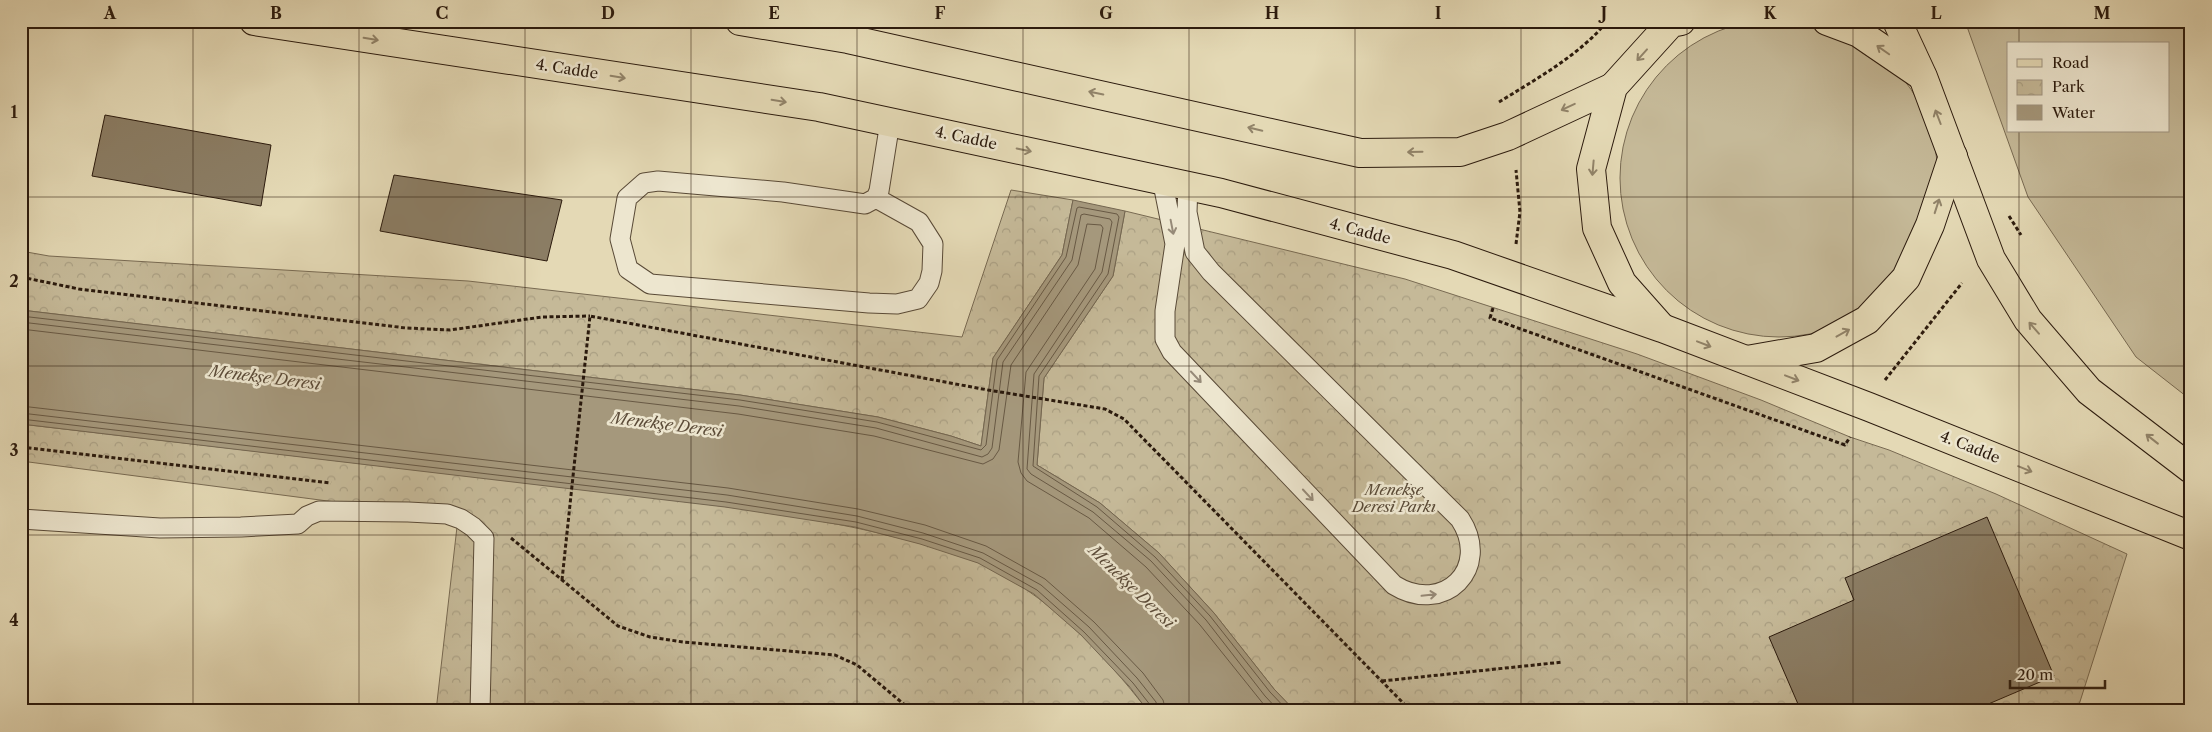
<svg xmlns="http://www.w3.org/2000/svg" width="2212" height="732" viewBox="0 0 2212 732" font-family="'Libre Caslon Text',serif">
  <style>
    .green { fill: #c5b998; stroke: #786a52; fill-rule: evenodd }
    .park { fill: url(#park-crowns); stroke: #786a52 }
    .water { fill: #a5987c; stroke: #746650 }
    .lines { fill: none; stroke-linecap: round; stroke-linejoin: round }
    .shore { stroke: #685944; stroke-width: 1 }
    .building { fill: #8b7d64; stroke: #2b1a0d }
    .service-casing { stroke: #594a37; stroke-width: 21 }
    .primary-casing { stroke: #2b1a0d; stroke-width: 30 }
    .path { stroke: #2b1a0d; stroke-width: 3; stroke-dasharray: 4 2.5; stroke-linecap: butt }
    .service { stroke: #ede6cf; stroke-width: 19 }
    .primary { stroke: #e4d9b5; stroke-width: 28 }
    .oneway { stroke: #918369 }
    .oneway2 { stroke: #968a78 }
    .grid { fill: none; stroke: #2b1a0d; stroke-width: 1; stroke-opacity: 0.55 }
    .labels { text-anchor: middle; stroke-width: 5; stroke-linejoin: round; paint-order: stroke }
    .street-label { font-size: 15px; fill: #2b1a0d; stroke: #ede6cf }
    .park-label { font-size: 15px; font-style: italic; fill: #594a37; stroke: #ede6cf }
    .water-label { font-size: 16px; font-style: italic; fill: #5c4c39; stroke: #ede6cf }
    .neatline { fill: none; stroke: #2b1a0d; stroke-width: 2 }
    .grid-label { font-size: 16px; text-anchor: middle; font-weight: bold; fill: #2b1a0d }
  </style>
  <defs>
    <pattern id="park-crowns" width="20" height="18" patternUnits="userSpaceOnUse" patternTransform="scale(1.25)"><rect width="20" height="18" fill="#c5b998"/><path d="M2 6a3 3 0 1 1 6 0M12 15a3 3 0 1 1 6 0" fill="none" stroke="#a99e82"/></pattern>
  </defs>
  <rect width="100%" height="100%" fill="#e4d9b5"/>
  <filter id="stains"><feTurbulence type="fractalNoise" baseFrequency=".004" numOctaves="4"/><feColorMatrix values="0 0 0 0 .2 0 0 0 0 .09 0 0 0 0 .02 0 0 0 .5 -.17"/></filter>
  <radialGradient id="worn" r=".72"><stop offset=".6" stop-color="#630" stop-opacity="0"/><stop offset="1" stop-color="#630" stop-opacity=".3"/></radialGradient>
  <g class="green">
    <circle cx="1779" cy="178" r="159"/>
    <path d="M1965 21H2191V400L2136 357 2028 197ZM2008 44H2168V131H2008Z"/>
  </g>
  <g class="park">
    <polygon points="1011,190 1073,200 1062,255 993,358 981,446 951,436 878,417 740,395 21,310 21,251 49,256 468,281 962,337"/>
    <polygon points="1125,211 1405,279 1637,354 1761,400 1850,437 1889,450 1996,494 2127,554 2077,711 1295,711 1274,689 1214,613 1159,553 1100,503 1037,465 1044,378 1113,276"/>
    <path d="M21 424C216 447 411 469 606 492 702 504 798 513 891 536 920 543 950 551 977 562 1046 592 1103 653 1148 711H436L458 518 21 461Z"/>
  </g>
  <polygon class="water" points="1073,200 1125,211 1113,276 1044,378 1037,465 1100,503 1159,553 1214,613 1274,689 1295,711 1148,711 1129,686 1081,635 1034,594 978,563 920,544 855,527 725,507 21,424 21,310 740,395 878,417 951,436 981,446 993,358 1062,255"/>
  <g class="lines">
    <g class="shore">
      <polyline points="21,316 740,400 877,422 981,450 986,445 997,360 1066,257 1077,208 1079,207 1117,214 1119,217 1108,274 1039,376 1033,466 1097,507 1155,557 1210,616 1270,692 1288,711"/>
      <polyline points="21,322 739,406 876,428 982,457 988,454 992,448 1003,362 1072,260 1081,215 1084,214 1110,219 1112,222 1102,272 1034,374 1027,469 1031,474 1093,512 1151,561 1206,620 1265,696 1279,711"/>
      <polyline points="21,329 738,414 874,436 983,464 993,459 999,450 1011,365 1078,265 1087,224 1101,225 1103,228 1095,269 1026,372 1018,462 1021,473 1027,481 1089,518 1146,567 1200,625 1269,711"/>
      <polyline points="21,406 728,488 858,509 925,525 986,546 1045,579 1094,622 1143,673 1163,700 1166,711"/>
      <polyline points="21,413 727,495 857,516 923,533 983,553 1041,585 1089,627 1137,678 1156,702 1158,711"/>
      <polyline points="21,419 726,502 856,522 922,539 980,558 1037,590 1084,632 1133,683 1151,706 1152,711"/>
    </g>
  </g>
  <g class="building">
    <polygon points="105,115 271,145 261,206 92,176"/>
    <polygon points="394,175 562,200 547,261 380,231"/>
    <polygon points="1987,517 2054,676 1972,711 1801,711 1769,637 1854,600 1845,578"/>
  </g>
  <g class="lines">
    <g class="service-casing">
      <g id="service">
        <path d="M1162 179 1175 244 1165 311V339L1172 352 1394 585C1444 616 1492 568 1460 519L1211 272 1195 252 1187 212 1188 185"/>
        <polyline points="876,198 919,222 933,244 932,271 929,283 918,299 897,304 869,303 650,284 628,269 620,239 627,198 644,183 658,181 783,192 865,204 876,198 879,191 890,122"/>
        <polyline points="21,519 160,528 241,527 298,524 307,516 319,511 408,512 447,514 461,519 473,527 484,538 480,711"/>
      </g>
    </g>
    <g class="primary-casing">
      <g id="primary">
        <polyline points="254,21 819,107 1221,193 1453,255 1662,328 1869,407 2191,536"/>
        <polyline points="740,21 848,39 1360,153 1460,152 1508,136 1613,87"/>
        <polyline points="1827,21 1859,33 1922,76"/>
        <polyline points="1897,21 1923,77 1991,259 2028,320 2089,391 2191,469"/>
        <polyline points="1661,327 1622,283 1597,228 1591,169 1613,87 1671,23 1681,21"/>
        <polyline points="1747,360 1816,348 1867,320 1906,278 1930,225 1953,156"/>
      </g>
    </g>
    <g class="path">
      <path d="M1499 102C1533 81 1583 53 1607 21"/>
      <polyline points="2009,216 2021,235"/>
      <polyline points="1516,244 1520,212 1516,170"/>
      <polyline points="21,277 79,289 406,328 450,330 542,317 590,316"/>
      <polyline points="1493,308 1490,318 1845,445 1850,437"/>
      <polyline points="1885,380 1962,283"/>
      <polyline points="21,447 331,483"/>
      <polyline points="511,538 618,626 650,637 683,642 835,655 857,665 912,711"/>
      <polyline points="562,580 590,316 988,390 1105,409 1124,419 1411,711"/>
      <polyline points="1382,681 1563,662"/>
    </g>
    <use href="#service" class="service"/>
    <use href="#primary" class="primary"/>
  </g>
  <defs><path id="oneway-shaft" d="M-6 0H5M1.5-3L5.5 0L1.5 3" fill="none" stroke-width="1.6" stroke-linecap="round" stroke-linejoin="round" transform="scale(1.25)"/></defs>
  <g class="oneway">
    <use href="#oneway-shaft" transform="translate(371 39) rotate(9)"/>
    <use href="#oneway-shaft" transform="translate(1883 50) rotate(-145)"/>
    <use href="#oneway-shaft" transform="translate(1642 55) rotate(132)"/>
    <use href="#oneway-shaft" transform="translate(618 77) rotate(9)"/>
    <use href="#oneway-shaft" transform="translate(1096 93) rotate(-168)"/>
    <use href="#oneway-shaft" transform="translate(779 101) rotate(9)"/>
    <use href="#oneway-shaft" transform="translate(1568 107) rotate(155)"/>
    <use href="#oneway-shaft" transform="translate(1938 117) rotate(-111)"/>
    <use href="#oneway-shaft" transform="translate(1255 129) rotate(-167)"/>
    <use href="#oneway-shaft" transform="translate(1024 150) rotate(12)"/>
    <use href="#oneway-shaft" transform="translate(1415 152) rotate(179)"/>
    <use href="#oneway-shaft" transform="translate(1593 168) rotate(95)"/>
    <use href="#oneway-shaft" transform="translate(1937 206) rotate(-72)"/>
    <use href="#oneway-shaft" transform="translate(2034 328) rotate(-131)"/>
    <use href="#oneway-shaft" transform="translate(1843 333) rotate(-29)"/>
    <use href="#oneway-shaft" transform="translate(1704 344) rotate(21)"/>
    <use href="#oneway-shaft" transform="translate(1792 378) rotate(21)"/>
    <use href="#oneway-shaft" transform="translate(2152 439) rotate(-142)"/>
    <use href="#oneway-shaft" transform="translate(2025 469) rotate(22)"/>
  </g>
  <g class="oneway2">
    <use href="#oneway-shaft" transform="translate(1172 227) rotate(79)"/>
    <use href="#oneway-shaft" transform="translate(1196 377) rotate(47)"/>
    <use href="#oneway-shaft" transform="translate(1308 495) rotate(47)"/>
    <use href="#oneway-shaft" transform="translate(1429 595) rotate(-6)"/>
  </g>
  <path class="grid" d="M193 21V711M359 21V711M525 21V711M691 21V711M857 21V711M1023 21V711M1189 21V711M1355 21V711M1521 21V711M1687 21V711M1853 21V711M2019 21V44M2019 131V711M21 197H2191M21 366H2191M21 535H2191"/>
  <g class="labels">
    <g class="street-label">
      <text transform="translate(567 69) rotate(9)" y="5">4. Cadde</text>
      <text transform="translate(966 138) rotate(12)" y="5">4. Cadde</text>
      <text transform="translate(1360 231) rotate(15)" y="5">4. Cadde</text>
      <text transform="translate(1970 447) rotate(22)" y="5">4. Cadde</text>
    </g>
    <g class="park-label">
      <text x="1394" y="495">Menekşe<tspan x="1394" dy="17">Deresi Parkı</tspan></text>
    </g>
    <g class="water-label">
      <text transform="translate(265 377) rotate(7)" y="6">Menekşe Deresi</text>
      <text transform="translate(667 424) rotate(7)" y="6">Menekşe Deresi</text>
      <text transform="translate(1132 586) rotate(44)" y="6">Menekşe Deresi</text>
    </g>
  </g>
  <rect width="2212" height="732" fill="none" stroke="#e4d9b5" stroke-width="55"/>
  <rect x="2007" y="42" width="162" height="90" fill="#ede6cf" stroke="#9f9481"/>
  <rect x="2017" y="59" width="25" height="8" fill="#e4d9b5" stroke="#9f9481"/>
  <text x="2052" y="68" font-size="15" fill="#2b1a0d">Road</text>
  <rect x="2017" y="80" width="25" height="15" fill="url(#park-crowns)" stroke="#9f9481"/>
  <text x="2052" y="92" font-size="15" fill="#2b1a0d">Park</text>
  <rect x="2017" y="105" width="25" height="15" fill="#a5987c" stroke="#9f9481"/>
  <text x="2052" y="118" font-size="15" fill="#2b1a0d">Water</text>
  <path d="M2010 680v8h95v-8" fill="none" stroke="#2b1a0d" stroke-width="2.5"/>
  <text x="2017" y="680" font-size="15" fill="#2b1a0d" stroke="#ede6cf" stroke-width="4" paint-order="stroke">20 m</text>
  <rect x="28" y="28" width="2156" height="676" class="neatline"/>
  <g class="grid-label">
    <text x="110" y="19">A</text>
    <text x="276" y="19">B</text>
    <text x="442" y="19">C</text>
    <text x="608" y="19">D</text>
    <text x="774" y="19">E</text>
    <text x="940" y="19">F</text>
    <text x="1106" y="19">G</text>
    <text x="1272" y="19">H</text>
    <text x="1438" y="19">I</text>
    <text x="1604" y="19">J</text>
    <text x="1770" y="19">K</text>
    <text x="1936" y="19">L</text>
    <text x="2102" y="19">M</text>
    <text x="14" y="118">1</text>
    <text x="14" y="287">2</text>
    <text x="14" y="456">3</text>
    <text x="14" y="626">4</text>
  </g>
  <rect width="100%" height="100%" filter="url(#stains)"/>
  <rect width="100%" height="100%" fill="url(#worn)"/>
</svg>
